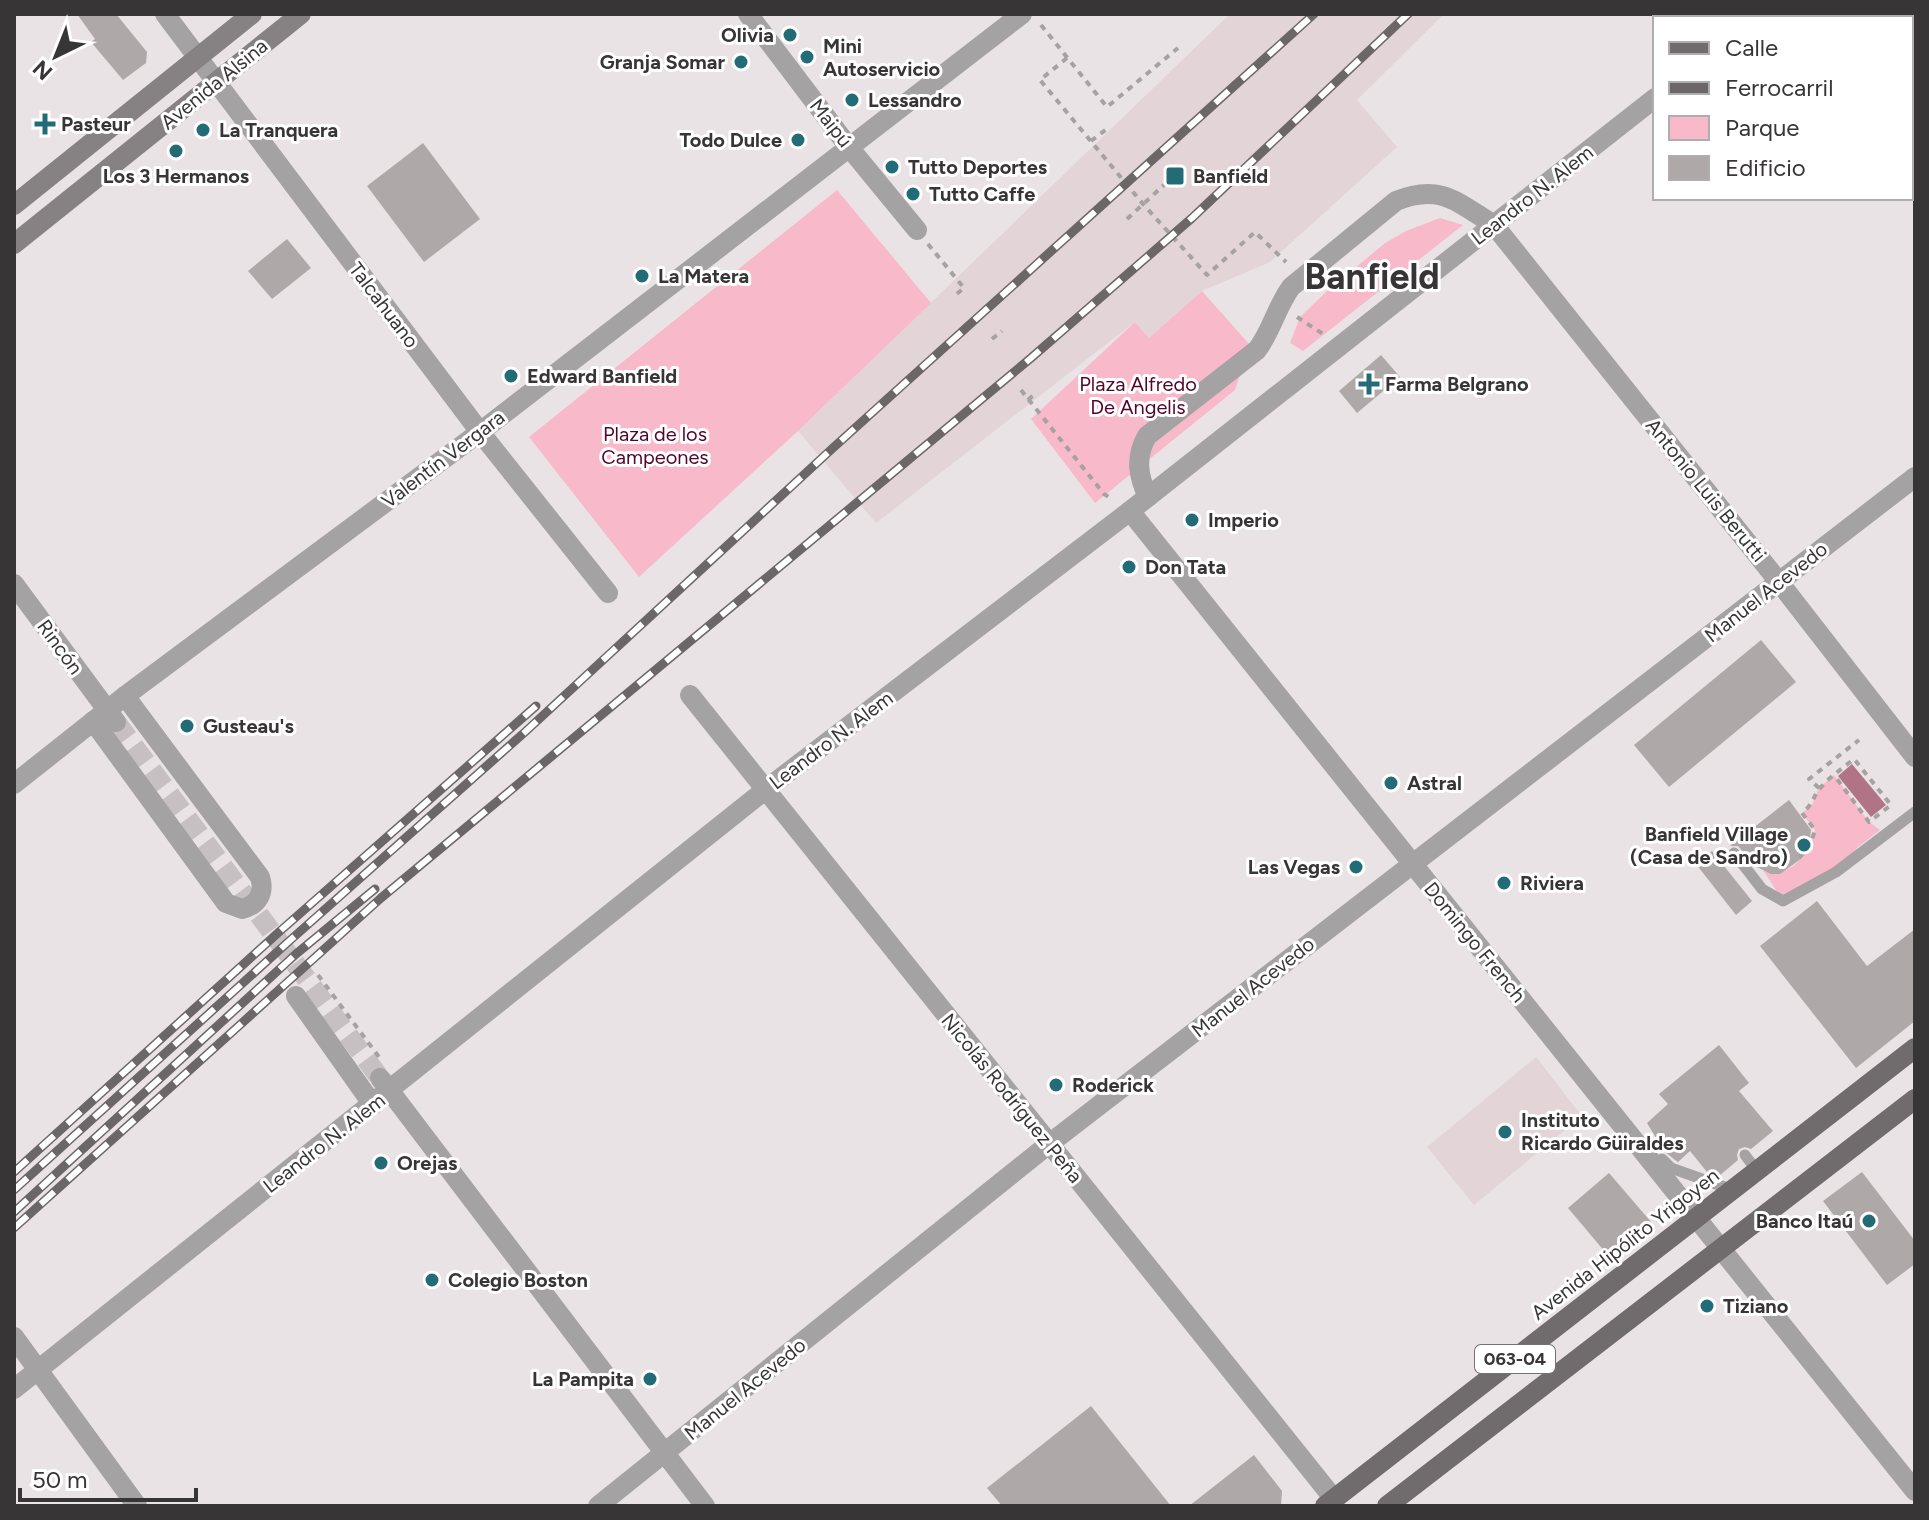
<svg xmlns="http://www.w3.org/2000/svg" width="1929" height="1520" viewBox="0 0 1929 1520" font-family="Figtree,sans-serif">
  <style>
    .built { fill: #e3d4d7 }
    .green { fill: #f8bacb }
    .water { fill: #b17486 }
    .building { fill: #aea8a9 }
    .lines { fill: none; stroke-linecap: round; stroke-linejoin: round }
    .street-tunnel { stroke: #c6c0c2; stroke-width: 20; stroke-dasharray: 20 10; stroke-linecap: butt }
    .path { stroke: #a6a1a2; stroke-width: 4; stroke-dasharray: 6 6; stroke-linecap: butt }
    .lane { stroke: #a5a2a3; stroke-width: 11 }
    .street { stroke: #a5a2a3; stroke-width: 20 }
    .secondary { stroke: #868283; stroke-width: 20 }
    .primary { stroke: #706b6c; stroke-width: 20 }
    .rail-casing { stroke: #6b6768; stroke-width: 9 }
    .rail { stroke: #fff; stroke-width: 6; stroke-dasharray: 18; stroke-linecap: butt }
    .poi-dot { fill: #236c77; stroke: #fff; stroke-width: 3 }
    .labels { text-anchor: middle; stroke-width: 6; stroke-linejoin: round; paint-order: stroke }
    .shield { fill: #fff; stroke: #747272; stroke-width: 2 }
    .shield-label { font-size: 18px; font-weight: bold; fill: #383536 }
    .poi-label { font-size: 20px; font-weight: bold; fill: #383536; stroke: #fff; text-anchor: start }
    .street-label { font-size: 20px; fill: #383536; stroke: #fff }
    .park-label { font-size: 20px; fill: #530629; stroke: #fff }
    .town-label { font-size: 36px; font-weight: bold; fill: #383536; stroke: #fff }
  </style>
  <rect width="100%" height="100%" fill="#eae3e5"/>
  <g class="built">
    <polygon points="1230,14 1444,14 1357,100 1397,147 1270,262 1202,291 1149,338 1135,322 876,523 798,431"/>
    <polygon points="1536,1057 1582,1116 1474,1205 1427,1147"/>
  </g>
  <g class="green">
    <polygon points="837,190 931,303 798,431 639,577 529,437"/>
    <polygon points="1440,218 1463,225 1303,351 1290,343 1300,317 1325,293 1385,243 1406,231"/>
    <polygon points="1202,291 1250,345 1235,390 1095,503 1031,419 1135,322 1149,338"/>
    <path d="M1834 775 1869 822 1880 830 1858 847 1836 872 1783 901 1763 870C1787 882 1811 852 1815 830L1802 813 1812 805 1819 788Z"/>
  </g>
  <polygon class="water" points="1852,764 1886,805 1871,817 1838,776"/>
  <g class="building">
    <polygon points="77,14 116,14 147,52 146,63 123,80 91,42 95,39"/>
    <polygon points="423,143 480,219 424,262 367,186"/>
    <polygon points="287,239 311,268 272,299 248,271"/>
    <polygon points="1381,355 1400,377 1357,413 1339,391"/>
    <polygon points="1761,640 1796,682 1669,787 1634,745"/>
    <polygon points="1789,800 1811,830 1810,839 1802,858 1780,874 1771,874 1755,866 1738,846 1730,846"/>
    <polygon points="1712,851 1752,901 1736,915 1696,864"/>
    <polygon points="1817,901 1867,966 1915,929 1915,1021 1856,1068 1760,946"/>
    <polygon points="1719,1045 1749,1083 1739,1091 1773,1131 1751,1149 1745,1147 1739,1149 1737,1155 1738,1160 1719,1176 1707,1172 1690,1151 1678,1162 1675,1160 1664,1151 1647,1123 1668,1104 1659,1094"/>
    <polygon points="1862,1172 1915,1241 1915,1264 1887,1285 1823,1201"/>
    <polygon points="1609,1173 1652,1223 1611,1259 1568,1208"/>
    <polygon points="1091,1406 1171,1506 1002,1506 987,1488"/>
    <polygon points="1254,1455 1282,1491 1281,1506 1189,1506"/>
  </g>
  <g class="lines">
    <polyline class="street-tunnel" points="116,722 380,1078"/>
    <g class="path">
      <polyline points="1041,25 1107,107 1178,48"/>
      <polyline points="1067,58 1040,80 1143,204 1207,275 1255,232 1286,262"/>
      <polyline points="1091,141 1108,128"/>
      <polyline points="1127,219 1164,185"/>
      <polyline points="928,244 964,288 954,296"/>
      <polyline points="1297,317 1323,334"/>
      <polyline points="992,339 1002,331"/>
      <polyline points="1021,390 1104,494 1112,499"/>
      <polyline points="1028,400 1037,392"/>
      <polyline points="1819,788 1809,779 1859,740"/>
      <path d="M1799 857 1809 849 1815 830 1802 813C1814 804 1813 795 1822 786 1831 776 1843 768 1854 759L1891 805 1869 822 1834 775"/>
      <polyline points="318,975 379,1057"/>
    </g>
    <g class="lane">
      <polyline points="1734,853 1762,889 1783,901 1836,872 1915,812"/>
      <polyline points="1745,1155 1757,1171"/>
      <polyline points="1662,1159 1671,1168 1733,1190"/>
    </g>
    <g class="street">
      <polyline points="165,14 480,432 608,593"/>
      <polyline points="748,14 848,146 917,230"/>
      <polyline points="1757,18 1762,14"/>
      <path d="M1148 497C1138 476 1135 457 1147 436L1257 350C1272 330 1276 308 1291 287L1396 201C1440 183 1457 202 1494 225L1779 582 1915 757"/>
      <polyline points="1130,511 1915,1491"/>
      <polyline points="14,584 116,722"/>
      <polyline points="690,695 1334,1499"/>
      <path d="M93 721 226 903 242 909C258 905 265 893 260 877L125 696"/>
      <polyline points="14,784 125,696 480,432 1022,14"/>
      <polyline points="296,996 373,1105"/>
      <polyline points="380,1078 705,1506"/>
      <polyline points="14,1337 137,1506"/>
      <polyline points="14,1389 765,790 1130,511 1655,98"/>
      <polyline points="598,1506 1049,1144 1915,477"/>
    </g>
    <g class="secondary">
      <polyline points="14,205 252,14"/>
      <polyline points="14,244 301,14"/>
    </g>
    <g class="primary">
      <polyline points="1325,1506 1915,1048"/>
      <polyline points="1387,1506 1915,1099"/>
    </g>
    <g class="rail-casing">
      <g id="rail">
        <polyline points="14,1172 279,932 536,706"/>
        <polyline points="14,1190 287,943 525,732 834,447 1314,14"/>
        <polyline points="14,1212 296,954 375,889"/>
        <polyline points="14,1228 381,898 1031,358 1192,218 1408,14"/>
      </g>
    </g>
    <use href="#rail" class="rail"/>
  </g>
  <g class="poi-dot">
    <circle cx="790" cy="35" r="8"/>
    <circle cx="807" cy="57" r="8"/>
    <circle cx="741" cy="62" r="8"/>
    <circle cx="852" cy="100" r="8"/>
    <path d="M41 112h8v8h8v8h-8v8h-8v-8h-8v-8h8z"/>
    <circle cx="203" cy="130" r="8"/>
    <circle cx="798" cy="140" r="8"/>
    <circle cx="176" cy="151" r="8"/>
    <circle cx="892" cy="167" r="8"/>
    <rect x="1165" y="166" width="20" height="20" rx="4"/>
    <circle cx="913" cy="194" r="8"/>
    <circle cx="642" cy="276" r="8"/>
    <circle cx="511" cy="376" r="8"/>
    <path d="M1365 372h8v8h8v8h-8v8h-8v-8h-8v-8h8z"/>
    <circle cx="1192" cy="520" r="8"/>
    <circle cx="1129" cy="567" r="8"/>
    <circle cx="187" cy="726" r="8"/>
    <circle cx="1391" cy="783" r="8"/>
    <circle cx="1804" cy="845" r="8"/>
    <circle cx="1356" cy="867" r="8"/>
    <circle cx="1504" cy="883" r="8"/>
    <circle cx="1056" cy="1085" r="8"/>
    <circle cx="1505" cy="1132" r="8"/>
    <circle cx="381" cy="1163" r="8"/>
    <circle cx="1869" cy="1221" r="8"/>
    <circle cx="432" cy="1280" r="8"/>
    <circle cx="1707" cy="1306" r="8"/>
    <circle cx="650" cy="1379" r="8"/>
  </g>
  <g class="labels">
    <rect class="shield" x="1475" y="1345" width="80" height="28" rx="6"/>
    <g class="shield-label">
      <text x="1515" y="1365">063-04</text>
    </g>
    <g class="poi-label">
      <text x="774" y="42" text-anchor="end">Olivia</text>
      <text x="823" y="53">Mini<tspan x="823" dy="23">Autoservicio</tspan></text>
      <text x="725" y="69" text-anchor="end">Granja Somar</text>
      <text x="868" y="107">Lessandro</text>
      <text x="61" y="131">Pasteur</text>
      <text x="219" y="137">La Tranquera</text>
      <text x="782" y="147" text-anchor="end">Todo Dulce</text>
      <text x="908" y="174">Tutto Deportes</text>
      <text x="176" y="183" text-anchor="middle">Los 3 Hermanos</text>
      <text x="1193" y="183">Banfield</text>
      <text x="929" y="201">Tutto Caffe</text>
      <text x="658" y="283">La Matera</text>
      <text x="527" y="383">Edward Banfield</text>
      <text x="1385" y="391">Farma Belgrano</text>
      <text x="1208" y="527">Imperio</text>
      <text x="1145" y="574">Don Tata</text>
      <text x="203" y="733">Gusteau's</text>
      <text x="1407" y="790">Astral</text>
      <text x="1788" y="841" text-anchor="end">Banfield Village<tspan x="1788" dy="23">(Casa de Sandro)</tspan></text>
      <text x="1340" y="874" text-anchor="end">Las Vegas</text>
      <text x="1520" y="890">Riviera</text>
      <text x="1072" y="1092">Roderick</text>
      <text x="1521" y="1127">Instituto<tspan x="1521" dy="23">Ricardo Güiraldes</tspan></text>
      <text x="397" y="1170">Orejas</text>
      <text x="1853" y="1228" text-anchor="end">Banco Itaú</text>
      <text x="448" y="1287">Colegio Boston</text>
      <text x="1723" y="1313">Tiziano</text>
      <text x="634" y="1386" text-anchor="end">La Pampita</text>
    </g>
    <g class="street-label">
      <text transform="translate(214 84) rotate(-39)" y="7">Avenida Alsina</text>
      <text transform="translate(831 123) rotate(52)" y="7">Maipú</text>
      <text transform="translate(1532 195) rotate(-38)" y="7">Leandro N. Alem</text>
      <text transform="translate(384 305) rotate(53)" y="7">Talcahuano</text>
      <text transform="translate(443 459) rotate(-37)" y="7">Valentín Vergara</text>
      <text transform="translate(1706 490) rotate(51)" y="7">Antonio Luis Berutti</text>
      <text transform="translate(1766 592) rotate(-38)" y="7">Manuel Acevedo</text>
      <text transform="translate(60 647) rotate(54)" y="7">Rincón</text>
      <text transform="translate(831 740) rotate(-37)" y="7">Leandro N. Alem</text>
      <text transform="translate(1475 942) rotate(51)" y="7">Domingo French</text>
      <text transform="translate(1253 987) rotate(-38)" y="7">Manuel Acevedo</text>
      <text transform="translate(1012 1098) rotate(51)" y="7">Nicolás Rodríguez Peña</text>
      <text transform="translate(324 1143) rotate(-38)" y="7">Leandro N. Alem</text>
      <text transform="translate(1625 1244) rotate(-38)" y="7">Avenida Hipólito Yrigoyen</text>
      <text transform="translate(745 1389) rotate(-39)" y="7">Manuel Acevedo</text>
    </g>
    <g class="park-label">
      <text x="1138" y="391">Plaza Alfredo<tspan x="1138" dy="23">De Angelis</tspan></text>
      <text x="655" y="441">Plaza de los<tspan x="655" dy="23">Campeones</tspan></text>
    </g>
    <g class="town-label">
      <text x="1372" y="289">Banfield</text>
    </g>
  </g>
  <rect width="1929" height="1520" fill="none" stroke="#383536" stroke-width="32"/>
  <rect x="1653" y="16" width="260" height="184" fill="#ffffff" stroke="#afaeaf" stroke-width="2"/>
  <rect x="1669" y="42" width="40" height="12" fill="#706b6c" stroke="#afaeaf" stroke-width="2"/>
  <text x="1725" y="56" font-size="24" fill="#383536">Calle</text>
  <rect x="1669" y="82" width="40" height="12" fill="#6b6768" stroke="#afaeaf" stroke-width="2"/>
  <text x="1725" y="96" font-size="24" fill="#383536">Ferrocarril</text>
  <rect x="1669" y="116" width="40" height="24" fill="#f8bacb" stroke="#afaeaf" stroke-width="2"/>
  <text x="1725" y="136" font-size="24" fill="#383536">Parque</text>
  <rect x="1669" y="156" width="40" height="24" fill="#aea8a9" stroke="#afaeaf" stroke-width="2"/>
  <text x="1725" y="176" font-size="24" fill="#383536">Edificio</text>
  <g transform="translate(56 56) rotate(223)" stroke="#ffffff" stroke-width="6" paint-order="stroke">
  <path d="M0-6L14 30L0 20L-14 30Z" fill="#383536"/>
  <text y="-12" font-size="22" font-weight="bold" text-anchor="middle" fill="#383536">N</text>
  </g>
  <path d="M20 1488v12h176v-12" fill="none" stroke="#383536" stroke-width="4"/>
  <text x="32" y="1488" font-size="24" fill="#383536" stroke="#ffffff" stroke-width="6" paint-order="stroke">50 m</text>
</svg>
